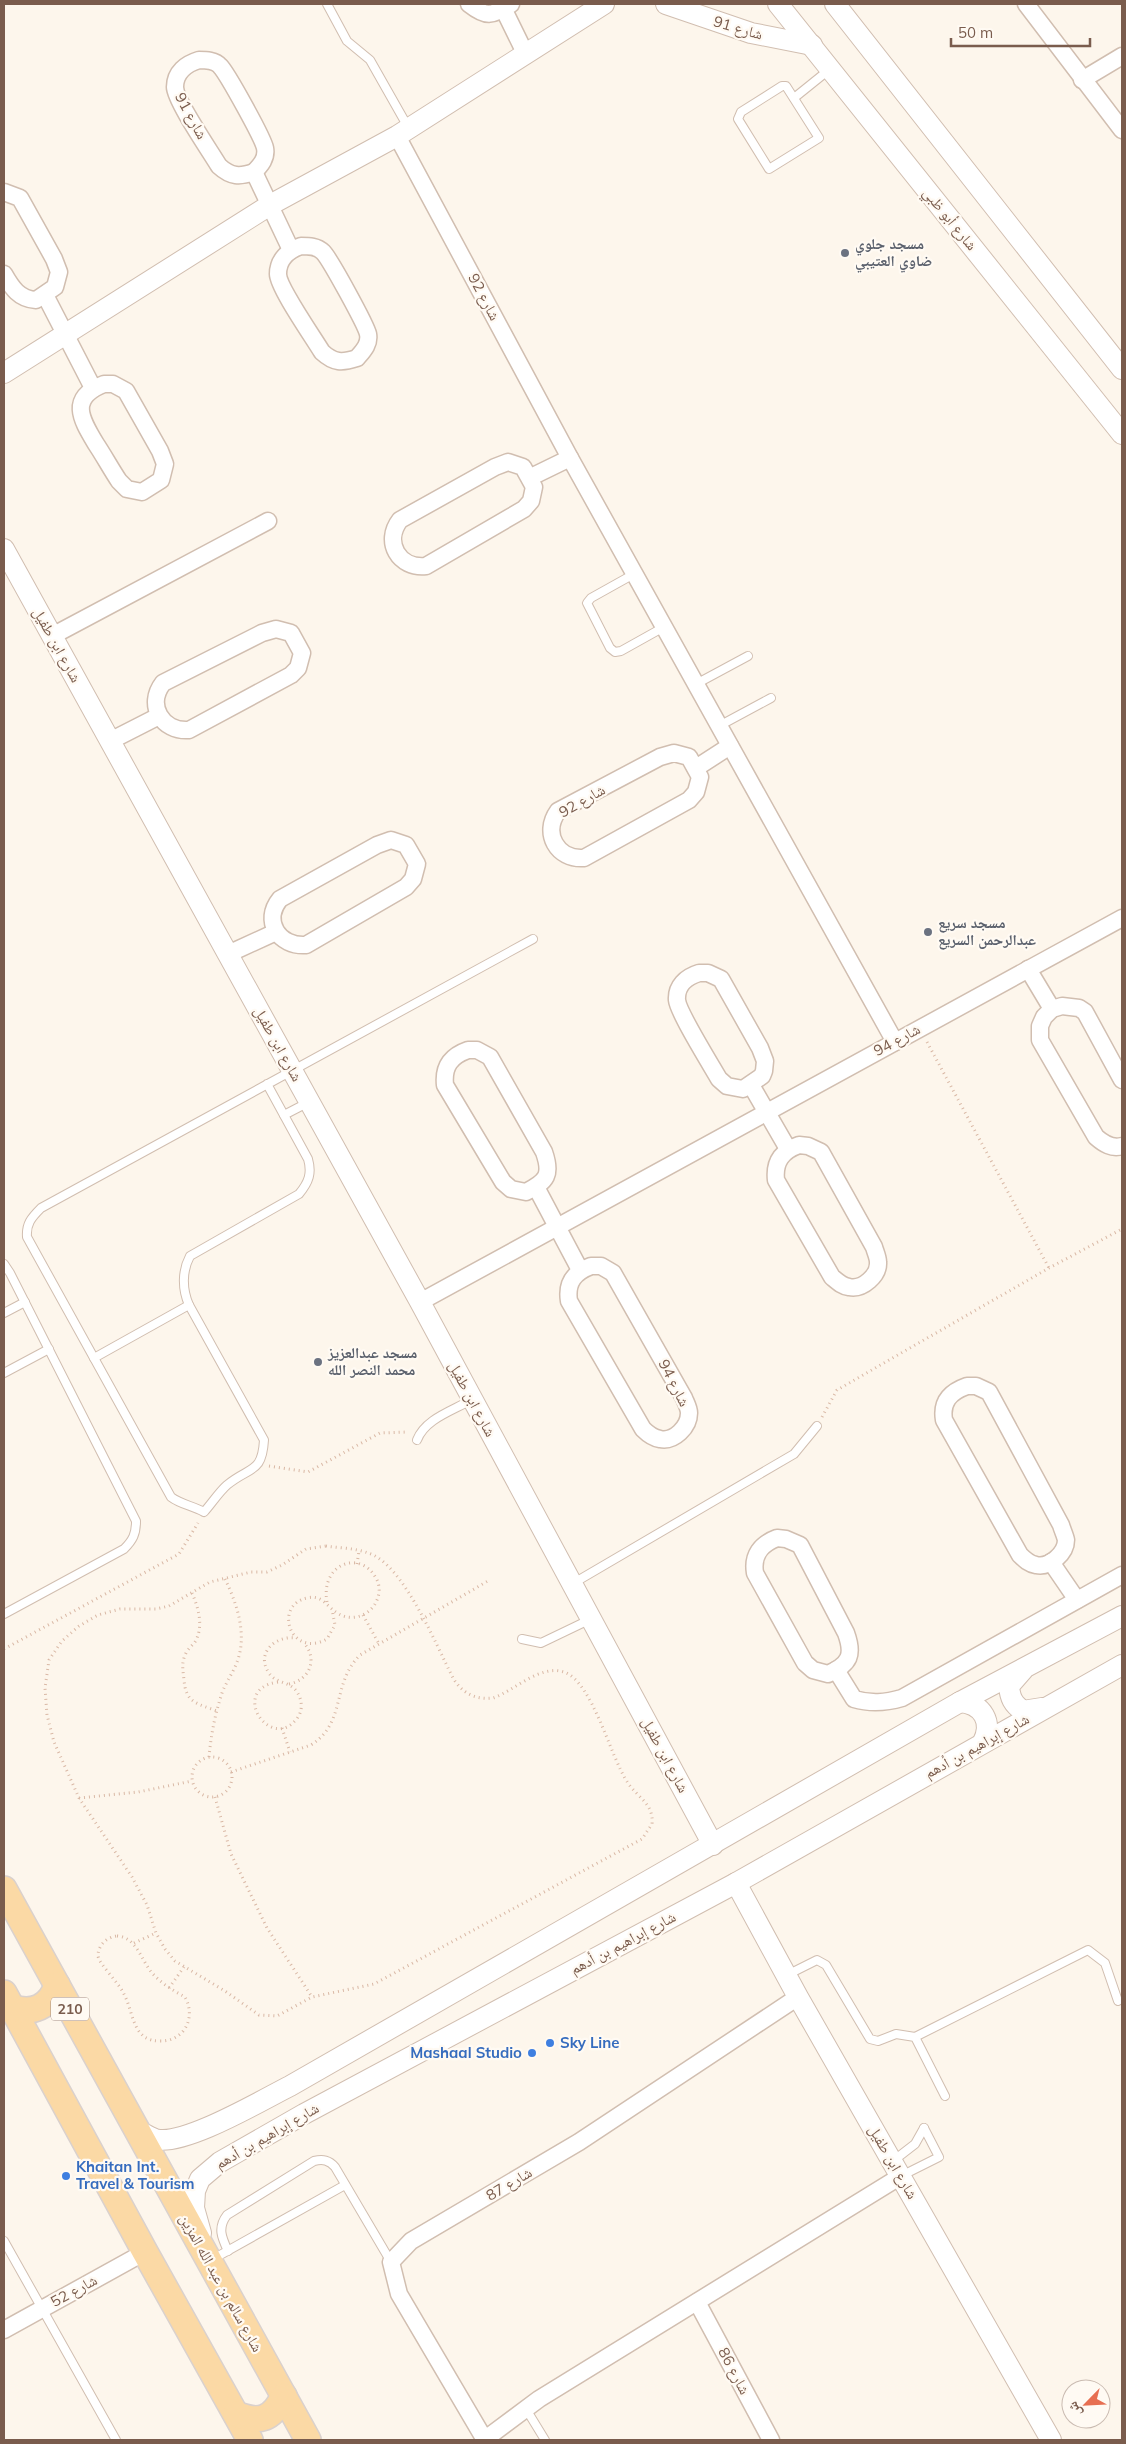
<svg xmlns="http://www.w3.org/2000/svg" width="1126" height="2444" viewBox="0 0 1126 2444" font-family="Mulish,'Noto Naskh Arabic',sans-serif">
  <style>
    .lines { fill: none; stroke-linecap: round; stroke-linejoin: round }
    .service-casing { stroke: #d1beb0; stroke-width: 10 }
    .minor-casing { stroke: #d1beb0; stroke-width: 19 }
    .tertiary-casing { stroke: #d1beb0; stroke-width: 22 }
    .primary-casing { stroke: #dad1cd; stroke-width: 28 }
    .path { stroke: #d9b8a5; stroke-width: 3; stroke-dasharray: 1 4; stroke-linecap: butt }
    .service { stroke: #fff; stroke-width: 8 }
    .minor { stroke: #fff; stroke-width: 16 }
    .tertiary { stroke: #fff; stroke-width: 20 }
    .primary { stroke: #fbd9a5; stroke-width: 25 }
    .worship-dot { fill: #6b7280; stroke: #fffaf3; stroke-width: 2 }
    .shop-dot { fill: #3f7fe0; stroke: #fffaf3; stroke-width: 2 }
    .labels { text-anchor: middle; stroke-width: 4.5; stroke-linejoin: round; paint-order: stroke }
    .shield { fill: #fffaf3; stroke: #a28b7f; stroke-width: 1 }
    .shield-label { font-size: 14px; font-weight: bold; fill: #7a5c4d }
    .street-label { font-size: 15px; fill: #7a5c4d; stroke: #fffaf3 }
    .worship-label { font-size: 15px; font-weight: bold; fill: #5b616d; stroke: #fffaf3; text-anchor: start }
    .shop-label { font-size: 15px; font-weight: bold; fill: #366cbe; stroke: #fffaf3; text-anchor: start }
  </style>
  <rect width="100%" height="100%" fill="#fdf6ec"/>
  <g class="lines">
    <g class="service-casing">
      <g id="service">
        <polyline points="327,4 347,41 370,60 408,127"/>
        <polygon points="782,86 786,86 819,138 769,169 738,119 741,112"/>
        <polyline points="794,98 830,69"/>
        <polyline points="634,574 591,598 587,603 610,648 615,652 621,651 664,627"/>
        <polyline points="696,684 748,656"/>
        <polyline points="719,726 771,698"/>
        <path d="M267 1084 308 1159C312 1173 309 1182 299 1194L190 1256C182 1271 182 1289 189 1305L264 1440C262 1474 250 1466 227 1485 219 1492 212 1503 204 1512 193 1506 180 1504 171 1497L27 1237C26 1224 31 1218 41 1208L533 939"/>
        <polyline points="284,1115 309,1102"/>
        <path d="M4 1264 10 1273 136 1521C136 1534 133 1540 124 1549L4 1614"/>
        <polyline points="4,1313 25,1302"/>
        <polyline points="94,1358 189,1305"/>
        <polyline points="4,1373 49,1349"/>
        <path d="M417 1440C425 1419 452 1411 471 1400"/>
        <polyline points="572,1584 794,1454 817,1426"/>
        <polyline points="522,1639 541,1643 591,1619"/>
        <polyline points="787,1975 817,1960 826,1965 870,2039 878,2041 896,2034 915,2037 945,2096"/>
        <polyline points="915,2037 1088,1950 1105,1963 1118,2001"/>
        <polyline points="893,2161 915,2144 924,2128"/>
        <polyline points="901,2176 939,2157 924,2128"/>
        <polyline points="4,2241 116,2440"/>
        <path d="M228 2251C222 2238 217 2228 227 2215L314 2161C323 2159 329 2160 335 2167L391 2262"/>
        <polyline points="213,2259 345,2185"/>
        <polyline points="526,2409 545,2440"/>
      </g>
    </g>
    <g class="minor-casing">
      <g id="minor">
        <path d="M469 4C488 19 492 15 511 4"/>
        <polyline points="1026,4 1122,130"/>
        <polyline points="503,8 526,55"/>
        <path d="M199 60C206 60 215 60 220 66 227 73 263 138 265 148 267 158 261 165 254 172 240 177 231 177 219 166 210 151 175 100 175 87 175 72 186 64 199 60Z"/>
        <polyline points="1082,80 1122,56"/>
        <polyline points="397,136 570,458 895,1042"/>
        <polyline points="254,172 291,250"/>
        <path d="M4 192 20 198 54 259 59 272 55 287 36 300C19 299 12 288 4 274"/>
        <path d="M301 246C309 246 317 246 323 252 330 259 366 325 368 334 370 344 363 351 357 358 342 363 334 363 322 352 313 337 278 287 278 274 278 259 289 250 301 246Z"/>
        <polyline points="45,295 93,388"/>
        <path d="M104 384H113L126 391 160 451 165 464 161 480 142 492 127 489 119 481C111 469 104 456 96 444 81 419 68 398 104 384Z"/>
        <path d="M508 462 523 467 534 487 531 501 524 509 426 566C399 569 383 542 400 520L495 467Z"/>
        <polyline points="531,477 570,458"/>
        <path d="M276 629 291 633 302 653 298 668 291 675 189 730C162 732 146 705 163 683L262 633Z"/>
        <polyline points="52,636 268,521"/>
        <polyline points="110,741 159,716"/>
        <path d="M674 753 689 757 700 777 696 792 689 800 584 858C557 860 542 833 558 811L660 757Z"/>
        <polyline points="696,768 730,746"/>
        <path d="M391 840 406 845 417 864 413 879 406 887 306 945C279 947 262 921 280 899L377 845Z"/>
        <polyline points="228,954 276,932"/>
        <polyline points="1028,969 1052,1009"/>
        <path d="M699 973H708L721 979 760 1048 765 1061 764 1071 762 1076 743 1089 727 1086 719 1079C711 1065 678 1012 677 1000 676 986 686 977 699 973Z"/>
        <path d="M468 1050H477L490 1057 544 1152C552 1175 547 1181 526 1192L511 1189 503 1182 445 1085C443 1066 451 1056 468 1050Z"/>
        <path d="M1122 1080 1085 1012 1079 1008 1062 1006 1052 1009 1044 1017 1040 1026V1040L1096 1137C1104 1144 1112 1149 1122 1146"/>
        <polyline points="751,1085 788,1149"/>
        <path d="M799 1145 808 1146 821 1152 874 1247C875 1251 878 1257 878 1262 879 1275 863 1290 849 1287 842 1286 838 1282 832 1277L776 1180C774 1162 782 1151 799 1145Z"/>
        <polyline points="536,1187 580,1270"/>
        <path d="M591 1266H601L613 1273 684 1398C686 1403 689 1408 689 1413 689 1427 674 1442 660 1439 653 1438 648 1434 643 1429L569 1301C566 1282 575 1272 591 1266Z"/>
        <polyline points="420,1302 1122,918"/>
        <path d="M967 1386H976L989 1392 1061 1525C1062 1529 1065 1535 1066 1540 1066 1553 1050 1568 1036 1565 1029 1564 1025 1560 1020 1555L944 1420C941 1402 950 1392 967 1386Z"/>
        <path d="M777 1538 786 1539 800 1545 846 1633C854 1655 850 1664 828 1674L813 1670 805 1663 755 1573C752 1555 761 1544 777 1538Z"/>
        <polyline points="1051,1562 1077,1600"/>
        <path d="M836 1670 854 1699C871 1704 885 1703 902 1698L1122 1575"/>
        <polyline points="697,2302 771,2440"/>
        <polyline points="4,2330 145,2252"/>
        <polyline points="484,2440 539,2399 901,2176"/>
        <polyline points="485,2440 399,2294 391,2262 411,2241 579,2142 798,1997"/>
      </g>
    </g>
    <g class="tertiary-casing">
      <g id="tertiary">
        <polyline points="666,4 751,33 812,45"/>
        <polyline points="778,4 1122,434"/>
        <polyline points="835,4 1122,369"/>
        <polyline points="4,373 270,205 397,136 604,4"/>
        <polyline points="4,549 420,1302 713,1845"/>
        <path d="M1023 1670 1009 1686C1010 1698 1013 1704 1023 1711L1042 1708"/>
        <path d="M960 1702C983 1704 993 1722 983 1742"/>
        <polyline points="736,1883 798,1997 1051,2440"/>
        <path d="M137 2130C143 2133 149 2137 155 2139 183 2147 262 2100 290 2086L960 1702 1122 1616"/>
        <polyline points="201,2233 194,2208 195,2191 200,2179 220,2162 304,2114 736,1883 1122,1665"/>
      </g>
    </g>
    <g class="primary-casing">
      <g id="primary">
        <polyline points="4,1889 308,2440"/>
        <polyline points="4,1993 145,2252 250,2440"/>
        <path d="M11 2007C32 2015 50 2007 57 1985"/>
        <path d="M236 2414C260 2424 272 2419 284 2396"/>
      </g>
    </g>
    <g class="path">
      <polyline points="927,1042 1049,1268"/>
      <polyline points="822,1417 837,1390 1049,1268 1122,1229"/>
      <polyline points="269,1466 308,1472 380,1433 408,1432"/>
      <path d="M326 1546C339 1548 355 1548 368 1553 403 1563 436 1645 453 1678 462 1693 475 1700 493 1698 514 1691 540 1664 564 1672 593 1682 610 1757 628 1783 638 1798 654 1804 652 1824L642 1839 374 1984 312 1997 277 2016 259 2015 225 1991 175 1961 165 1949 156 1933 147 1905 132 1877 79 1798 54 1742 47 1715 45 1688 49 1660 62 1641 79 1626 98 1615 120 1609H156L169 1606 210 1582 251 1572H267L282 1565 306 1549Z"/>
      <polyline points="357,1564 359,1551"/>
      <path d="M192 1593C198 1607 203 1623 197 1638 195 1644 189 1647 186 1653 181 1663 183 1670 184 1680 186 1703 196 1703 217 1711"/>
      <path d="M327 1602C320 1564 360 1549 376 1578 380 1585 380 1593 377 1600 371 1615 353 1622 339 1614 327 1608 323 1594 307 1598 273 1605 290 1659 327 1639L335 1625 332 1609"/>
      <polyline points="363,1615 379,1644"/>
      <polyline points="4,1649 179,1554 198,1523"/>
      <path d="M278 1682C227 1689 272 1755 298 1717 303 1710 302 1699 297 1692 290 1681 276 1684 269 1673 255 1653 276 1635 296 1638"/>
      <path d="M289 1684C310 1680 318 1659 304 1643"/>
      <polyline points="282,1728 290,1752"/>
      <path d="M209 1757C211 1735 215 1714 222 1693 226 1682 233 1673 237 1662 248 1634 236 1601 224 1577"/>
      <circle cx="212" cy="1777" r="20"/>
      <path d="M231 1772 311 1745C347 1722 331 1684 360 1655L488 1581"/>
      <polyline points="215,1797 231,1854 267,1928 312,1997"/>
      <polyline points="79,1798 138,1792 192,1781"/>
      <path d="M117 1936C137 1937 141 1961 153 1974 162 1984 174 1991 185 1997 191 2008 191 2020 184 2030 179 2037 170 2041 161 2041 132 2042 134 2013 124 1994 119 1983 99 1964 98 1956 98 1945 107 1937 117 1936Z"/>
      <polyline points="134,1943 156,1933"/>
      <polyline points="169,1988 184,1967"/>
    </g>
    <use href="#service" class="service"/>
    <use href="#minor" class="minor"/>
    <use href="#tertiary" class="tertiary"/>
    <use href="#primary" class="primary"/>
  </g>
  <g class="worship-dot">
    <circle cx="845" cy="253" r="5"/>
    <circle cx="928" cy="932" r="5"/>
    <circle cx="318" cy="1362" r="5"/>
  </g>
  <g class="shop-dot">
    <circle cx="550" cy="2043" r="5"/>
    <circle cx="532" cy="2053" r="5"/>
    <circle cx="66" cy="2176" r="5"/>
  </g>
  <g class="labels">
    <rect class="shield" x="51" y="1997.5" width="38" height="23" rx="4"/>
    <g class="shield-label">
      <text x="70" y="2014">210</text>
    </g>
    <g class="street-label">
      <text transform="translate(738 28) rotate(16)" y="5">شارع 91</text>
      <text transform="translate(191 116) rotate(61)" y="5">شارع 91</text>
      <text transform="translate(950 219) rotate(51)" y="5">شارع أبو ظبي</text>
      <text transform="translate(484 297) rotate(62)" y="5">شارع 92</text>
      <text transform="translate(57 645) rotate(61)" y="5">شارع ابن طفيل</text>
      <text transform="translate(582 801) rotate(-30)" y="5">شارع 92</text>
      <text transform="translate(897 1040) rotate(-29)" y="5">شارع 94</text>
      <text transform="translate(278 1044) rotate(61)" y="5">شارع ابن طفيل</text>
      <text transform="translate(674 1383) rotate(63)" y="5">شارع 94</text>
      <text transform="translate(472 1399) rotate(62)" y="5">شارع ابن طفيل</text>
      <text transform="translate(977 1746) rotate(-29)" y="5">شارع إبراهيم بن أدهم</text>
      <text transform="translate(665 1755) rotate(62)" y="5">شارع ابن طفيل</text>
      <text transform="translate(623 1943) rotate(-28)" y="5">شارع إبراهيم بن أدهم</text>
      <text transform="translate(267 2136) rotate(-30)" y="5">شارع إبراهيم بن أدهم</text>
      <text transform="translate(893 2162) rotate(60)" y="5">شارع ابن طفيل</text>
      <text transform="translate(509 2184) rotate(-31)" y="5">شارع 87</text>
      <text transform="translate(221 2283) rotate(61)" y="5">شارع سالم بن عبد الله المزين</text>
      <text transform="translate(74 2291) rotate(-29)" y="5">شارع 52</text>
      <text transform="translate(734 2371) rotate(62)" y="5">شارع 86</text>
    </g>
    <g class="worship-label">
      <text x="855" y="249">مسجد جلوي<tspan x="855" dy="17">ضاوي العتيبي</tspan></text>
      <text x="938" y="928">مسجد سريع<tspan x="938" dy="17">عبدالرحمن السريع</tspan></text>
      <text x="328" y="1358">مسجد عبدالعزيز<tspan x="328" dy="17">محمد النصر الله</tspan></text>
    </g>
    <g class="shop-label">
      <text x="560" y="2048">Sky Line</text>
      <text x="522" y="2058" text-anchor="end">Mashaal Studio</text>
      <text x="76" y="2172">Khaitan Int.<tspan x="76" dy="17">Travel &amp; Tourism</tspan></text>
    </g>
  </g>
  <rect width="1126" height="2444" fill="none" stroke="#7a5c4d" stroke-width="10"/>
  <g transform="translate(1086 2404) rotate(246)"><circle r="24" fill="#fffaf3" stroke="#cabbb1"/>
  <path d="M0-4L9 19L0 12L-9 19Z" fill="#e76f51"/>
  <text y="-8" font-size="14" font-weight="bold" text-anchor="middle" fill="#7a5c4d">ش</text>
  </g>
  <path d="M951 38v8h139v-8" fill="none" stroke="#7a5c4d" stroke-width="2.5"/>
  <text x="958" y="38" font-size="15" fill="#7a5c4d" stroke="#fffaf3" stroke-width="4" paint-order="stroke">50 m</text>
</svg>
